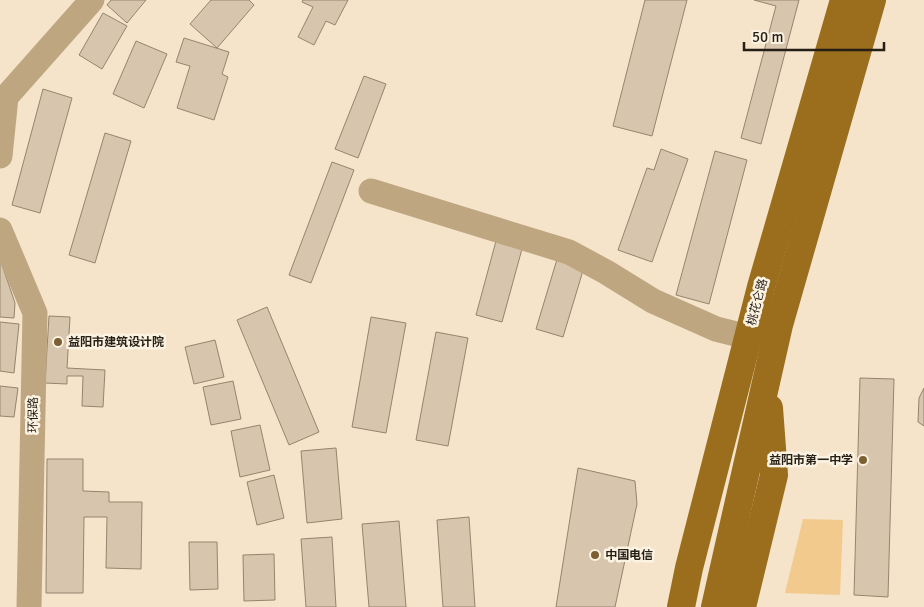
<svg xmlns="http://www.w3.org/2000/svg" width="924" height="607" viewBox="0 0 924 607" font-family="Signika,'Noto Sans SC',sans-serif">
  <style>
    .green { fill: #f2ca8d }
    .building { fill: #d7c6ad; stroke: #95856e }
    .lines { fill: none; stroke-linecap: round; stroke-linejoin: round }
    .minor { stroke: #bea681; stroke-width: 25 }
    .major { stroke: #9a6e1d; stroke-width: 28 }
    .poi-dot { fill: #7c6033; stroke: #fcf2e2; stroke-width: 2 }
    .labels { text-anchor: middle; stroke-width: 5; stroke-linejoin: round; paint-order: stroke }
    .street-label { font-size: 12px; fill: #261f16; stroke: #fcf2e2 }
    .poi-label { font-size: 12px; font-weight: bold; fill: #261f16; stroke: #fcf2e2; text-anchor: start }
  </style>
  <rect width="100%" height="100%" fill="#f5e3ca"/>
  <polygon class="green" points="803,519 843,520 840,595 785,593"/>
  <g class="building">
    <polygon points="111,0 146,0 127,23 107,5"/>
    <polygon points="211,0 249,0 254,5 217,48 190,24"/>
    <polygon points="303,0 348,0 335,25 326,21 314,45 298,37 313,7 302,2"/>
    <polygon points="645,0 687,0 652,136 613,126"/>
    <polygon points="754,0 799,0 761,144 741,138 776,6"/>
    <polygon points="103,13 127,26 102,69 79,55"/>
    <polygon points="184,38 229,52 222,74 228,77 214,120 177,108 190,66 176,62"/>
    <polygon points="136,41 167,54 144,108 113,94"/>
    <polygon points="364,76 386,84 358,158 335,149"/>
    <polygon points="43,89 72,98 40,213 12,205"/>
    <polygon points="105,133 131,141 95,263 69,255"/>
    <polygon points="661,149 688,159 652,262 618,250 647,168 654,170"/>
    <polygon points="715,151 747,160 709,304 676,295"/>
    <polygon points="332,162 354,170 311,283 289,275"/>
    <polygon points="496,241 522,249 502,322 476,315"/>
    <polygon points="558,256 585,264 563,337 536,329"/>
    <polygon points="0,259 15,303 14,318 0,317"/>
    <polygon points="267,307 319,432 289,445 237,320"/>
    <polygon points="49,316 70,317 67,368 105,370 103,407 82,406 83,376 67,376 67,384 45,383"/>
    <polygon points="371,317 406,323 386,433 352,427"/>
    <polygon points="0,322 19,324 14,373 0,371"/>
    <polygon points="436,332 468,338 448,446 416,440"/>
    <polygon points="215,340 224,377 194,384 185,347"/>
    <polygon points="860,378 894,379 888,597 854,595"/>
    <polygon points="233,381 241,419 211,425 203,387"/>
    <polygon points="0,386 18,388 14,417 0,416"/>
    <polygon points="924,388 924,426 918,422 919,398"/>
    <polygon points="260,425 270,470 240,477 231,431"/>
    <polygon points="336,448 342,519 307,523 301,451"/>
    <polygon points="47,459 83,459 83,491 109,492 109,502 142,502 141,569 106,568 107,517 84,517 83,593 46,593"/>
    <polygon points="578,468 635,481 637,504 615,607 556,607"/>
    <polygon points="274,475 284,518 257,525 247,482"/>
    <polygon points="469,517 475,607 443,607 437,520"/>
    <polygon points="399,521 406,607 369,607 362,524"/>
    <polygon points="332,537 336,607 306,607 301,539"/>
    <polygon points="189,542 217,542 218,589 190,590"/>
    <polygon points="274,554 275,600 244,601 243,555"/>
  </g>
  <g class="lines">
    <g class="minor">
      <polyline points="0,156 6,97 92,0"/>
      <polyline points="371,191 569,252 606,272 653,301 716,329 748,337"/>
      <polyline points="0,230 35,313 29,607"/>
    </g>
    <g class="major">
      <polyline points="681,607 689,568 761,287 844,0"/>
      <polyline points="715,607 779,325 872,0"/>
      <polyline points="742,607 774,475 769,408"/>
    </g>
  </g>
  <g class="poi-dot">
    <circle cx="58" cy="342" r="5"/>
    <circle cx="863" cy="460" r="5"/>
    <circle cx="595" cy="555" r="5"/>
  </g>
  <g class="labels">
    <g class="street-label">
      <text transform="translate(757 302) rotate(-75)" y="4">桃花仑路</text>
      <text transform="translate(33 415) rotate(-89)" y="4">环保路</text>
    </g>
    <g class="poi-label">
      <text x="68" y="346">益阳市建筑设计院</text>
      <text x="853" y="464" text-anchor="end">益阳市第一中学</text>
      <text x="605" y="559">中国电信</text>
    </g>
  </g>
  <path d="M744 42v8h140v-8" fill="none" stroke="#261f16" stroke-width="2.5"/>
  <text x="752" y="42" font-size="15" fill="#261f16" stroke="#fcf2e2" stroke-width="4" paint-order="stroke">50 m</text>
</svg>
